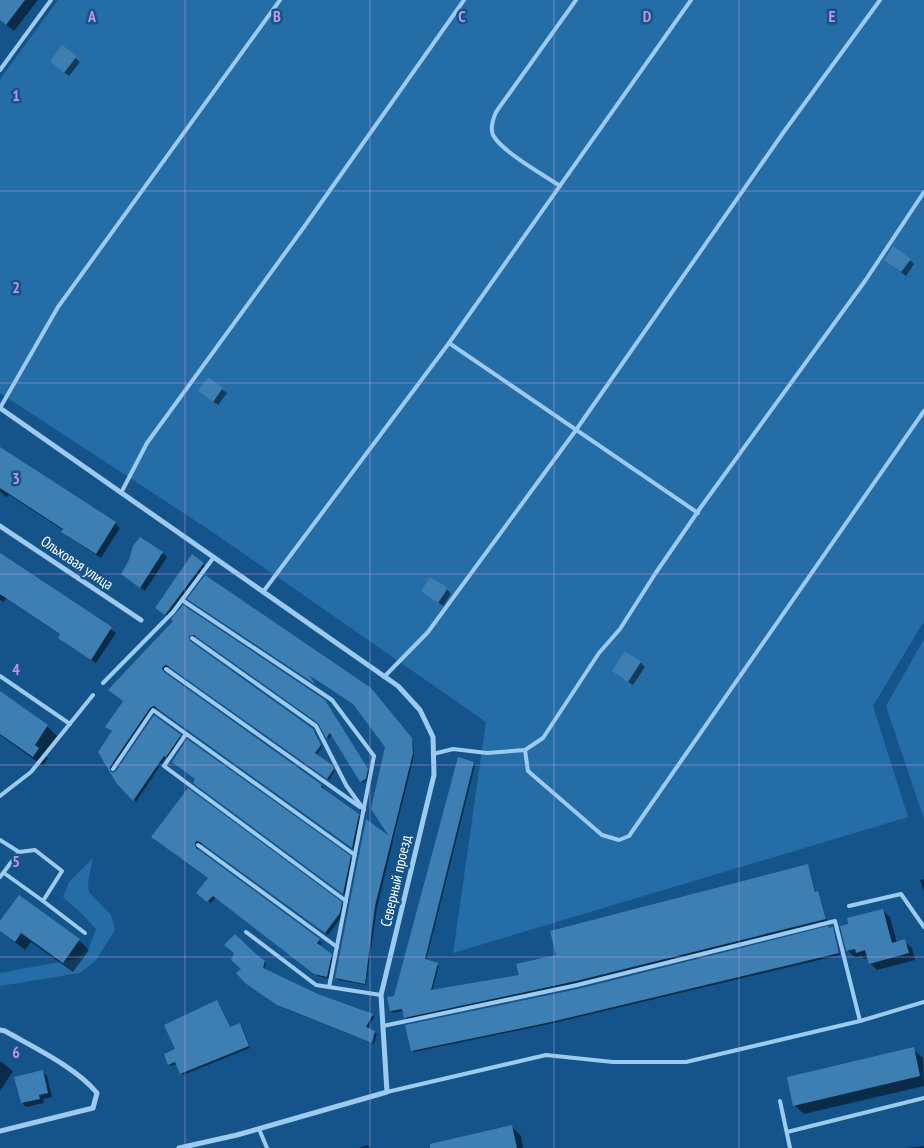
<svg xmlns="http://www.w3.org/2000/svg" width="924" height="1148" viewBox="0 0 924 1148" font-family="'PT Sans Narrow',sans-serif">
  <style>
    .green { fill: #246da7 }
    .shadow { fill: #0007 }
    .building { fill: #3d7fb3 }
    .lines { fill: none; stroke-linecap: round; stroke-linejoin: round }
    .lane { stroke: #9dcbef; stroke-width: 4 }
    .street { stroke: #9dcbef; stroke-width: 5 }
    .grid { fill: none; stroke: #bd96df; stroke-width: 1; stroke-opacity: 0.55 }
    .labels { text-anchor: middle; stroke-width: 5; stroke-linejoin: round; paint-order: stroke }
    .street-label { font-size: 15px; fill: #fff; stroke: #15548a }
    .grid-label { font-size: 16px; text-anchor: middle; font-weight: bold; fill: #bd96df; stroke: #15548a; stroke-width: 5; stroke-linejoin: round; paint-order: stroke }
  </style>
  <rect width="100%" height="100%" fill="#15548a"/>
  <g class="green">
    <polygon points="58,0 924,0 924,621 873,706 908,817 453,953 486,722 211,531 0,393 0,79"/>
    <polygon points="924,639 924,819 886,706"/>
    <polygon points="93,858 88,882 89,892 111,915 115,930 96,960 80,973 0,986 0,973 76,959 89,948 96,929 82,914 63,897 69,882"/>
  </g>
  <g class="shadow">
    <polygon points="0,0 38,0 14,31 0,20"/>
    <polygon points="63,47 80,62 69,76 56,66"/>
    <polygon points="910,260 914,264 906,276 890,264"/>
    <polygon points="208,378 227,393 218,405 204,395"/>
    <polygon points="0,449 115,523 120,528 101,558 67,536 62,532 63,530 9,495 7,497 0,492"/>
    <polygon points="163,553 167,557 145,591 123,574"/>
    <polygon points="0,554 116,633 96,663 64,642 60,638 61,635 6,598 4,602 0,600"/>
    <polygon points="203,564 205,566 167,616 158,609"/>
    <polygon points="447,589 451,594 443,606 422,591"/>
    <polygon points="191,601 372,691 413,742 414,756 393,840 372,809 387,747 355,705 308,673"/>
    <polygon points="174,621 326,703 369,772 367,780 363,783 332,734 329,739 320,723 197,636 190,638 191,644 315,732 322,747 316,756 335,771 329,780 171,667 167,667 164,670 165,674 322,786 324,788 322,790 358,815 360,817 354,849 157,708 152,710 111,771 99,752 113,732 106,727"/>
    <polygon points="640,662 645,667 633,685 613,671"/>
    <polygon points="0,693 47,726 57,736 44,754 48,758 43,766 0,735"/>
    <polygon points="180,736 182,737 168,758 166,757 136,802 118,783"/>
    <polygon points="474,763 475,765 426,961 439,966 432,991 520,976 557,956 807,866 809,868 816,893 819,894 827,921 579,983 407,1019 403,1011 393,1013 391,1011"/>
    <polygon points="196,779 350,857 352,860 345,895 196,784"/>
    <polygon points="188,790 344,906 342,916 328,935 204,844 200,844 197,846 198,851 319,940 322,943 319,946 334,958 330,979 318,976 216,897 211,903 201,895 209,879 155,840"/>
    <polygon points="366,821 393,841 377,908 366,985 338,980 336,978"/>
    <polygon points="924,879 924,892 920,880"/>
    <polygon points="19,897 79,940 89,950 73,972 31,942 25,950 0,931 0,923"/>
    <polygon points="882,910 890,917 897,943 904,941 912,948 915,960 877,970 870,963 868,958 864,959 861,956 855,958 848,951 850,925"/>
    <polygon points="832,929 834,931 840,955 554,1023 414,1052 412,1050 578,990"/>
    <polygon points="256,956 266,963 264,970 318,995 372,1015 374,1017 368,1029 377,1034 374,1044 281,1007 249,984"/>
    <polygon points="217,1002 230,1028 240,1024 242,1026 250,1048 183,1075 177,1064 171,1066 169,1065 165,1055 177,1050"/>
    <polygon points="913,1049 923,1058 924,1086 804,1114 794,1105"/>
    <polygon points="0,1061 13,1071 0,1091"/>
    <polygon points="42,1071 47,1076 52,1097 43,1099 44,1103 26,1107 22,1103"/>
    <polygon points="511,1126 521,1136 523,1148 431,1148"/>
    <polygon points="367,1145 370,1148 359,1148"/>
    <polygon points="924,1146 924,1148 906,1148"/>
  </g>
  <g class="building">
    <polygon points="0,0 25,0 6,25 0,20"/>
    <polygon points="62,45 77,56 64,73 50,61"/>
    <polygon points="893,246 911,259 901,272 884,260"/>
    <polygon points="208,377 223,388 213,402 198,391"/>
    <polygon points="0,447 116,522 96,554 61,532 63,529 0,488"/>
    <polygon points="140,537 163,552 140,588 121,574 129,560 133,546"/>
    <polygon points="0,553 112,627 91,660 58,638 60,634 0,594"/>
    <polygon points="192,554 204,563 165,615 155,608"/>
    <polygon points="205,575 371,688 412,738 413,753 375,906 365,984 335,978 366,819 389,836 371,809 385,747 353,704 309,675 315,684 187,599"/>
    <polygon points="430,577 448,588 438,603 421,591"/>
    <polygon points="183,605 325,700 368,769 366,779 360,782 330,733 326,738 318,723 194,635 189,636 190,641 313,729 321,745 315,753 332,765 334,769 327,779 168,666 165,665 162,668 164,672 322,785 321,787 359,814 352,848 154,706 150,708 110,767 111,772 113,773 116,771 154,715 181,735 166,757 164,756 133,801 117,784 98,752 112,731 105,727 123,701 108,690 173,621 171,619"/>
    <polygon points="625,651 641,662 628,682 612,671"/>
    <polygon points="0,691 48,725 35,745 39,748 33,757 0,734"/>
    <polygon points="187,739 351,856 343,894 193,783 195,779 172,762"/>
    <polygon points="458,757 474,762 425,959 438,963 431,990 519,975 516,964 556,955 550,931 808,864 815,892 818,891 826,919 576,981 404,1018 402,1009 390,1011 387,997 394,996"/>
    <polygon points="188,788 342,902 340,913 325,933 200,842 197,841 195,843 196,848 320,939 317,943 332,954 327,977 314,974 213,896 207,902 196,893 208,878 151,837"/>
    <polygon points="19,895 80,939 63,963 21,933 15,942 0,931 0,921"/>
    <polygon points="883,909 892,943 905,939 909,953 869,964 865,950 856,953 855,949 846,951 840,926 848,924 847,918"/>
    <polygon points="828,926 829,928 833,927 839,953 551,1022 411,1051 405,1025 578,989"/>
    <polygon points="235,934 257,955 265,961 263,968 318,994 373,1014 366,1027 375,1031 372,1043 277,1005 245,983 236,973 241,969 231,960 234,953 224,945"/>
    <polygon points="217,1000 230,1027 240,1023 249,1046 180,1074 175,1062 168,1065 164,1054 175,1049 164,1025"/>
    <polygon points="914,1047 920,1076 793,1106 787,1077"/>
    <polygon points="43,1070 48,1093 39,1095 40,1099 21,1103 14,1077"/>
    <polygon points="512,1125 517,1148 430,1148 430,1144"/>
  </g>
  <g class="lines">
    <g class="lane">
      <polyline points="0,70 51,0"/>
      <path d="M560 186C544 175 501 151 493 135 490 128 493 119 496 112L576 0"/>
      <polyline points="449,343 698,513"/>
      <polyline points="0,408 58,307 280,0"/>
      <polyline points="121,493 147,443 304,227 464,0"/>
      <polyline points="263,592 449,343 691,0"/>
      <polyline points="182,600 332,700 374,756 329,987"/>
      <polyline points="192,638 316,726 346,785 364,810"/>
      <polyline points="166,669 360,807"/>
      <polyline points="0,676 70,724"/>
      <polyline points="384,677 428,632 576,430 783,133 880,0"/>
      <polyline points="103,683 173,612 214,557"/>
      <polyline points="186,734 164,766 346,901"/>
      <polyline points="525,750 528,771 602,835 619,840 629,836 924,411"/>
      <polyline points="433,754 453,749 487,753 525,750 543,738 599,653 620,629 655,574 701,507 865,281 924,192"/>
      <polyline points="113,769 153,710 355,855"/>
      <polyline points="0,796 31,772 93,695"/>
      <polyline points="0,840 19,852 0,877"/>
      <polyline points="198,845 337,947"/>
      <polyline points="19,852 35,850 62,871 43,901 85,933"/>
      <polyline points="4,873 43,901"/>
      <polyline points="849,906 901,894 924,927"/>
      <polyline points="246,932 316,985 381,995"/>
      <polyline points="383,1026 577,985 835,921 860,1021"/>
      <polyline points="387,1092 546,1055 613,1062 686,1062 860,1021 924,1002"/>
      <polyline points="780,1101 790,1148"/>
      <polyline points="259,1129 267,1148"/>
      <polyline points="787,1132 924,1098"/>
    </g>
    <g class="street">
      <polyline points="0,408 398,686 420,710 433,737 434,775 381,995 387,1092 237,1135 179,1148"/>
      <polyline points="0,526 141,620"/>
      <path d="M0 1030 5 1031C33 1047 77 1068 97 1093L93 1108 0 1131"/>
    </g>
  </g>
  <path class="grid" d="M185 0V1148M370 0V1148M554 0V1148M739 0V1148M0 191H924M0 383H924M0 574H924M0 765H924M0 957H924"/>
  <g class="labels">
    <g class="street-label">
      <text transform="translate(77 563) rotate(34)" y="5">Ольховая улица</text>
      <text transform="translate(396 881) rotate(-77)" y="5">Северный проезд</text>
    </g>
  </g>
  <g class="grid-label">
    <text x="92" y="22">A</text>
    <text x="277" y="22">B</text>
    <text x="462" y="22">C</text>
    <text x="647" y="22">D</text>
    <text x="832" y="22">E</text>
    <text x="16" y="101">1</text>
    <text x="16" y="293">2</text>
    <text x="16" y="484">3</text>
    <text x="16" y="675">4</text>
    <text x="16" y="867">5</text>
    <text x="16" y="1058">6</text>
  </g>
</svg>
